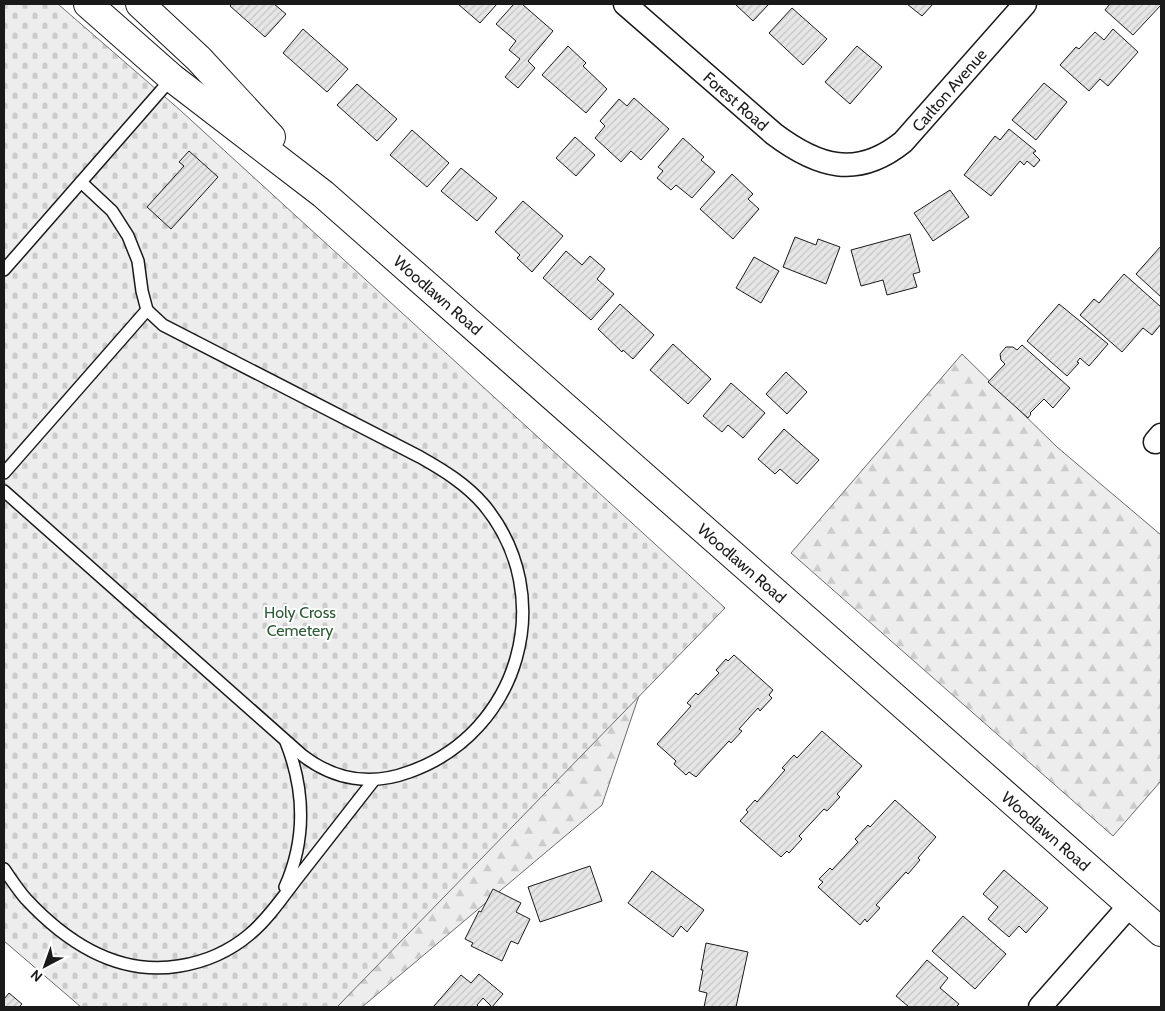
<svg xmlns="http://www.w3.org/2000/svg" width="1165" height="1011" viewBox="0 0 1165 1011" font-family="Cabin,sans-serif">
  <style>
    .forest { fill: url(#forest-firs); stroke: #6a6a6a }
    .cemetery { fill: url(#cemetery-stones); stroke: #6a6a6a }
    .building { fill: url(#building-hatch); stroke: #1a1a1a }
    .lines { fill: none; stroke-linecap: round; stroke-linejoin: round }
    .service-casing { stroke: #1a1a1a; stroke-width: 14 }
    .minor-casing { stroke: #1a1a1a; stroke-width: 25 }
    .secondary-casing { stroke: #1a1a1a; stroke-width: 30 }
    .service { stroke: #fff; stroke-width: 11 }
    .minor { stroke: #fff; stroke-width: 22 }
    .secondary { stroke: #fff; stroke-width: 28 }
    .labels { text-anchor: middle; stroke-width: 4; stroke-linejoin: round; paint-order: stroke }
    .street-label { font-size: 16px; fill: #1a1a1a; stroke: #fff }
    .park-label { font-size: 16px; fill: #2b5a34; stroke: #fff }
  </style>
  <defs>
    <pattern id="forest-firs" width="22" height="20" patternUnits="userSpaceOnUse" patternTransform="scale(1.25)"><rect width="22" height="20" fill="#ededed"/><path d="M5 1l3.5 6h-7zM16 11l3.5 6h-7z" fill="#cbcbcb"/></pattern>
    <pattern id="cemetery-stones" width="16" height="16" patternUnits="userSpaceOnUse" patternTransform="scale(1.25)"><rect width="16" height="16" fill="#ededed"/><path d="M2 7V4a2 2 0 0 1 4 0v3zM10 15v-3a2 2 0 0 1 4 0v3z" fill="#cbcbcb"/></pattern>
    <pattern id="building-hatch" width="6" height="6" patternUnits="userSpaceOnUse" patternTransform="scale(1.25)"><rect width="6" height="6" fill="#e6e6e6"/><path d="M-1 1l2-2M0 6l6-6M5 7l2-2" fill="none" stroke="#c5c5c5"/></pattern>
  </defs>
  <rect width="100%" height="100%" fill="#fff"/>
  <g class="forest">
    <polygon points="962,354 1057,447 1161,535 1161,781 1113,836 791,553"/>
    <polygon points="651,660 602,805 362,1007 265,1007"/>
  </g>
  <polygon class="cemetery" points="4,4 58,4 180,110 725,608 337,1007 81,1007 4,941"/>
  <g class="building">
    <polygon points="232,4 274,4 286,14 265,37 230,6"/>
    <polygon points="458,4 497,4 480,23"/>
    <polygon points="514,4 522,4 553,31 528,61 535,68 518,88 505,77 520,59 509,50 516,41 496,24"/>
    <polygon points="735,4 769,4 753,21"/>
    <polygon points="907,4 933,4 922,16"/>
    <polygon points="1110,4 1161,4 1161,5 1133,35 1105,10"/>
    <polygon points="792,8 827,39 803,65 769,33"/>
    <polygon points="303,29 348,69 327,92 283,53"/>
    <polygon points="1113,29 1138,52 1108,86 1100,79 1089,91 1060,65 1076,47 1079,49 1095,32 1104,40"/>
    <polygon points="568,46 586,63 583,66 607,89 586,113 542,75"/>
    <polygon points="857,46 882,67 850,104 825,82"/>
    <polygon points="1044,83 1067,102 1036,140 1012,120"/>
    <polygon points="357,84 397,119 377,141 337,105"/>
    <polygon points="634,98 669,129 641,160 631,151 621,162 595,138 605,126 600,121 619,99 627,106"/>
    <polygon points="1009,129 1036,151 1033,153 1040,160 1034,167 1027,161 1024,165 1020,161 991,196 964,175 995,136 1000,140"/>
    <polygon points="412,130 449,163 427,187 390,155"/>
    <polygon points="575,137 595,155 576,176 556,158"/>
    <polygon points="683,138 704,157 701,160 715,172 692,198 676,185 671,190 657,178 663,171 658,167"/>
    <polygon points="189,151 218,177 171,229 147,207 184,166 179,162"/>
    <polygon points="461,168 497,198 477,221 441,191"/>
    <polygon points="732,174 753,194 748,199 759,209 733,239 700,209"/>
    <polygon points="950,190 969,217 933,241 914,213"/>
    <polygon points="523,201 563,236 532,272 517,258 520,255 495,232"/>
    <polygon points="910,234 920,272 913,274 917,287 887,295 883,280 861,286 851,250"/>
    <polygon points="795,237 816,245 818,239 840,247 826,284 783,267"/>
    <polygon points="1161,246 1161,297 1136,274"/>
    <polygon points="566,251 582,265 590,256 605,269 597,279 614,294 591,320 543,278"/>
    <polygon points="754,257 779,271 761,303 736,288"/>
    <polygon points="1124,274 1161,307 1161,324 1152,335 1143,328 1122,352 1080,315 1094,299 1099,303"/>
    <polygon points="620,304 654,335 633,359 623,350 622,352 598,329"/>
    <polygon points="1059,304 1108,344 1089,366 1080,358 1077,362 1079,363 1067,376 1027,341"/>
    <polygon points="673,344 711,379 688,404 650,370"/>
    <polygon points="1022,345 1070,388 1053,408 1044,399 1030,413 1031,414 1028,418 988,382 1005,364 1001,360 1000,354 1006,347 1013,347 1017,350"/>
    <polygon points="786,372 807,392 787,414 766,394"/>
    <polygon points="731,383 765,413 743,438 728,425 722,432 703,416"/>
    <polygon points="784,429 819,460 797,484 780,469 775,474 758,459"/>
    <polygon points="734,655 773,690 769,695 772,698 760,711 758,708 739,729 742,731 731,743 729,741 696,777 689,772 686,775 674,764 676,761 657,744 691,706 687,703 696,693 698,695 719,673 716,670 726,659 728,661"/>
    <polygon points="822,731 862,766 837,794 840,797 827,811 824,809 799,836 802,839 789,853 787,851 781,857 740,821 748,812 746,810 755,800 757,802 785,770 782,768 794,755 797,758"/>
    <polygon points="895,800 936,837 918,858 920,860 908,874 906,872 876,905 880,908 867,922 865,919 860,925 818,887 823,882 819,879 830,868 832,870 858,842 855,839 868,825 870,827"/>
    <polygon points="590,866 602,901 540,922 528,887"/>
    <polygon points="1004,870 1048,908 1026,933 1019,926 1009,937 988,919 998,907 983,894"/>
    <polygon points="652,871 704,910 687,932 681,926 673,937 628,903"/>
    <polygon points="493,889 521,903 516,912 530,919 518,944 511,941 502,961 471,946 473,943 465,939 479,911 481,912"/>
    <polygon points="963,916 1006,954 975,989 932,951"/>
    <polygon points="706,943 748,952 736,1007 704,1007 707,993 699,991 703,970 701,970"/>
    <polygon points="927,960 948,978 940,988 959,1004 956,1007 909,1007 896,996"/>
    <polygon points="479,974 503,994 492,1007 483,998 477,1005 479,1007 436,1007 434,1006 461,975 471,983"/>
    <polygon points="9,993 22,1004 19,1007 4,1007 4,999"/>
  </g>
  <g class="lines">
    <g class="service-casing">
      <g id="service">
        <polyline points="4,270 172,78"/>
        <polyline points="4,473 147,310"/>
        <path d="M4 491 302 755C334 780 371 786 409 772 520 733 559 596 484 505 466 484 443 470 420 457L163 325 147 310 142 291 138 261 128 236 112 211 81 182"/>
        <path d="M4 869C11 879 18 890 26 899 66 942 118 976 179 966 205 962 230 951 250 934 270 917 284 895 299 876 324 844 349 812 374 780"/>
        <path d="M285 887C306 840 305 790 286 742"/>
      </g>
    </g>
    <g class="minor-casing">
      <g id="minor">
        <path d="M625 4 774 134C818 167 857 179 903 142L1025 4"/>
        <polyline points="1155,442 1161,435"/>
        <polyline points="1040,1007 1130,905"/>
      </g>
    </g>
    <g class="secondary-casing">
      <g id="secondary">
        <polyline points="88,4 172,78 323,194 1161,932"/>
        <polyline points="140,4 199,59 271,137"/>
      </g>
    </g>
    <use href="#service" class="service"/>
    <use href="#minor" class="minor"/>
    <use href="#secondary" class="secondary"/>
  </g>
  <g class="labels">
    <g class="street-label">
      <text transform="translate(949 90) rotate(-49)" y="6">Carlton Avenue</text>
      <text transform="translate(736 101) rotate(41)" y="6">Forest Road</text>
      <text transform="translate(438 295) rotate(41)" y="6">Woodlawn Road</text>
      <text transform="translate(742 563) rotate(41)" y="6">Woodlawn Road</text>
      <text transform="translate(1046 831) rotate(41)" y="6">Woodlawn Road</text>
    </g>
    <g class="park-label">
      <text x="300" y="618">Holy Cross<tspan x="300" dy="18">Cemetery</tspan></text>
    </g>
  </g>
  <rect width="1165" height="1011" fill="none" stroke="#1a1a1a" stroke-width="10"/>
  <g transform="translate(45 966) rotate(221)" stroke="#ffffff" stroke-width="4" paint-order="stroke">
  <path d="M0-4L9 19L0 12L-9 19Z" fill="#1a1a1a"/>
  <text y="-8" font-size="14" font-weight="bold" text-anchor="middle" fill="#1a1a1a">N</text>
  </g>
</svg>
